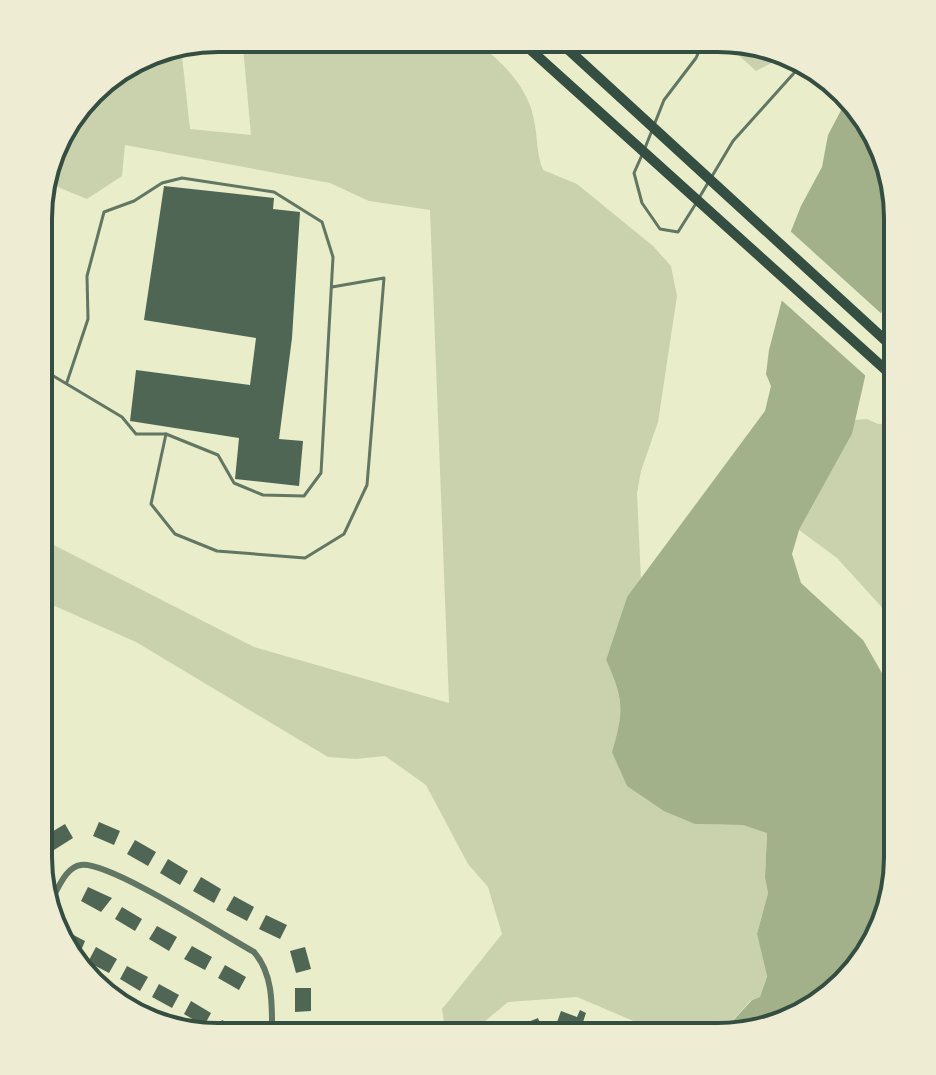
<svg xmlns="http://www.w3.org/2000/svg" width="936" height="1075" viewBox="0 0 936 1075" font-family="'Fira Sans Condensed',sans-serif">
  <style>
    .green { fill: #cad2ad }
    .water { fill: #a3b18a }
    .pier { fill: #e9edc9 }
    .building { fill: #4f6655 }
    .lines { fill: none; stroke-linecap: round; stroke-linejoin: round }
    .service { stroke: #617663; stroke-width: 3 }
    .minor { stroke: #617663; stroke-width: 6 }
    .motorway { stroke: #344e41; stroke-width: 10 }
    .rim { fill: none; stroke: #344e41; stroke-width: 4 }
  </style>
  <rect width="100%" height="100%" fill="#e9edc9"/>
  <g class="green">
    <polygon points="722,40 742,40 783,57 756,71"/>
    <path d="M478 43C503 63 528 87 534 120 538 138 536 153 543 170L577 184 653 246 671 266 677 296 658 422 641 471 637 493 641 581 627 597 606 660C624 700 624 710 612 752L695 824 743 825 767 832 765 878 768 893 757 934 767 975 760 997 751 1000 718 1037H638V1023L577 997 508 1002 466 1037H446L442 1009 502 934 488 887 468 864 426 785 385 756 356 759 328 757 136 642 39 599 40 538 254 647 449 703 430 210 369 201 330 183 125 145 122 176 87 199 43 181 91 98 97 97 134 63 160 48 181 47 190 129 251 135 243 47Z"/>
    <polygon points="867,419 878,424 898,423 898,625 837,558 799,530 852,434 854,420"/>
  </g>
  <path class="water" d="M847 99 874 128 898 218V274L878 320 852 434 799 530 792 554 801 583 863 640 898 701V869L868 956 808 1013 729 1037H718L752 1000 760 997 767 976 757 934 768 893 765 878 767 833 743 825 695 824 664 811 627 786 612 752C624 710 624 700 606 660L627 597 765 411 771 386 766 374 769 350 783 296 787 241 801 206 822 167 828 135Z"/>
  <polygon class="pier" points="788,229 884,316 868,378 778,297 779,269"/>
  <g class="building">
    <polygon points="164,186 274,198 273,209 300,212 292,338 279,439 303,441 299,486 235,479 239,438 130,421 136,370 250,385 256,338 144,320"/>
    <polygon points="41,297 50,299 46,321 41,320"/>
    <polygon points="99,822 120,831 114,845 93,836"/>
    <polygon points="65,824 73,838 54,850 45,836"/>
    <polygon points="135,840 156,852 148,866 127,854"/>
    <polygon points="168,859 188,871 180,885 160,873"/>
    <polygon points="201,877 221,889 214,903 193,891"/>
    <polygon points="88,887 112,898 101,912 81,901"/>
    <polygon points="234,896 254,907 247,921 226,910"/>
    <polygon points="122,907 142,919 135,931 115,919"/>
    <polygon points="266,915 287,925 280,939 259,929"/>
    <polygon points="157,926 177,937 169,951 149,939"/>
    <polygon points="64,930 85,941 78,958 62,947 60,938"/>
    <polygon points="192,946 212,957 205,970 184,959"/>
    <polygon points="96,947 117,959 109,973 88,962"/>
    <polygon points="305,947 311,969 296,973 290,951"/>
    <polygon points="225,965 246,977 239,990 218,978"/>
    <polygon points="127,966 148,977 140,991 120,979"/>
    <polygon points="159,984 179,995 172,1008 152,997"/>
    <polygon points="295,988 311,988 311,1011 295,1012"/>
    <polygon points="191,1001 211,1013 204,1026 184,1014"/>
    <polygon points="580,1010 586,1013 578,1037 563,1033 565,1029 556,1025 561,1011 577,1017"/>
    <polygon points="538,1018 543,1030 534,1037 521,1037 516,1027"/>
    <polygon points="222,1020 243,1031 240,1037 223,1037 215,1032"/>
    <polygon points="312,1025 312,1037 296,1037 296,1026"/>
  </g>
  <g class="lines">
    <g class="service">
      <polyline points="645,148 664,100 696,58 704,40"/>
      <polyline points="642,155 634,173 642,203 660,229 678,232 695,205"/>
      <polyline points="699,198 733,141 803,63"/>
      <polyline points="40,368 122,417 136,434 166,434 218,455 234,483 263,495 304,496 321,473 333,257 322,222 274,192 182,178 162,183 134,201 104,212 87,276 88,319 67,382"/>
      <polyline points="166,434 151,504 175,534 217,551 305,558 344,534 367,485 384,278 332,287"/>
    </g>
    <g class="minor">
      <path d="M50 902C58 890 65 867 81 865 109 861 223 935 254 952 274 975 272 1007 272 1037"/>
      <polyline points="115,1003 125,1009"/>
    </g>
    <g class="motorway">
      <polyline points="560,42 898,352"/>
      <polyline points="523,43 898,381"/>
    </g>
  </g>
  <path d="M0 0H936V1075H0ZM218 52H718A166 166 0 0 1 884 218V857A166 166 0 0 1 718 1023H218A166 166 0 0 1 52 857V218A166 166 0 0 1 218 52Z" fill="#eeecd3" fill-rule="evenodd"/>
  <path class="rim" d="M218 52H718A166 166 0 0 1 884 218V857A166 166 0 0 1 718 1023H218A166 166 0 0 1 52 857V218A166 166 0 0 1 218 52Z"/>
</svg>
